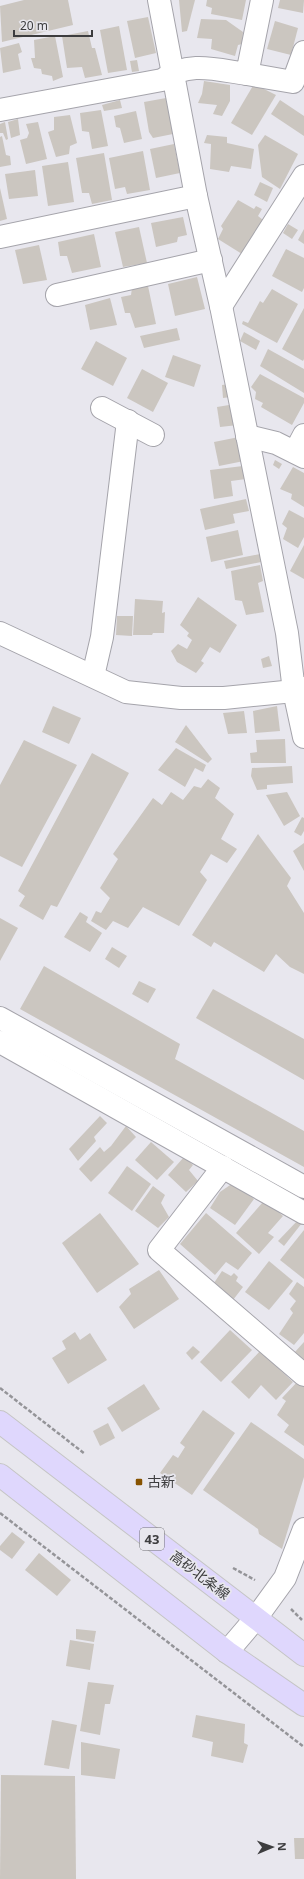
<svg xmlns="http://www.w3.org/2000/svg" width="304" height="1879" viewBox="0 0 304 1879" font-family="'Noto Sans','Noto Sans JP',sans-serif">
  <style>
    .building { fill: #cbc6c0 }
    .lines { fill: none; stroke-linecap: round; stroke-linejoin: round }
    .minor-casing { stroke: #a5a4ab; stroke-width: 24 }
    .major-casing { stroke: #c5c5c5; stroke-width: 24 }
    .path { stroke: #949498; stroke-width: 2.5; stroke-dasharray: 4 2; stroke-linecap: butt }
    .minor { stroke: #fff; stroke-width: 22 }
    .major { stroke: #dfd7fd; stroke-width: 22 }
    .poi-dot { fill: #875300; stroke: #e8e7ee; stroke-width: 1.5 }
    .labels { text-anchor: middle; stroke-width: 3.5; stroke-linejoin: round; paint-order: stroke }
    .shield { fill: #e8e7ee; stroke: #707074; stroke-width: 1 }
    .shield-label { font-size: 13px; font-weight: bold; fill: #3d3d3f }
    .poi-label { font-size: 14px; fill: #3d3d3f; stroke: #e8e7ee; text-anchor: start }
    .street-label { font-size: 14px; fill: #3d3d3f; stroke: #e8e7ee }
  </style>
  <rect width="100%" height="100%" fill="#e8e7ee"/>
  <g class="building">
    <polygon points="24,0 68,0 73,25 2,42 0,6"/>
    <polygon points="179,0 195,0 187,31 182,32"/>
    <polygon points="207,0 246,0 242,20 211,14 212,8 206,6"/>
    <polygon points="280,0 304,0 303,13 278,8"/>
    <polygon points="148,17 156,53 135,58 127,21"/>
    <polygon points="201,19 226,20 243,32 242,44 238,45 235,56 211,49 212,39 197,38"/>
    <polygon points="275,21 298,28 291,55 267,49"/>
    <polygon points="119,26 127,70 108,73 100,30"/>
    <polygon points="88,31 92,48 95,48 102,75 85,78 82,67 67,68 62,36"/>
    <polygon points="55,36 63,77 53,81 52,76 42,74 41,69 34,68 31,58 35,58 34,40"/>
    <polygon points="19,43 22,52 18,54 21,69 3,73 0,48"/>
    <polygon points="137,60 139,71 132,72 130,61"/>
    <polygon points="204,81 230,85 230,101 222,116 213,114 217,105 198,103 202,94"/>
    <polygon points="254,84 276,95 252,135 231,123"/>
    <polygon points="166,98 173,134 153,138 149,132 144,102"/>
    <polygon points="120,100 122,108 104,111 102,105"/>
    <polygon points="280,100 304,116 304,136 271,114"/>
    <polygon points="101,110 108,146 92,149 89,132 82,131 80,113"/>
    <polygon points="136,111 142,139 124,143 120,128 116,127 114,116"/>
    <polygon points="70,115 77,143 70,146 69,154 56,157 48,132 54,130 54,117"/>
    <polygon points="18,119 20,135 11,138 8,122"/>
    <polygon points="5,122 8,139 6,140 3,133 0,133 0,124"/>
    <polygon points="38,122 47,159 26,164 20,140 27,138 29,133 26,124"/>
    <polygon points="207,135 227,137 227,143 254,149 251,169 231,166 229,172 210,169 211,144 204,143"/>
    <polygon points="265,135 298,154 280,189 262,177 258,145"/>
    <polygon points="2,136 6,155 10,156 11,165 0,167 0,137"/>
    <polygon points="174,144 180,173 156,178 150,149"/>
    <polygon points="143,151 150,190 127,194 125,187 115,189 109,158"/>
    <polygon points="104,153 112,200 92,204 89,193 82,193 76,158"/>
    <polygon points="68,162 74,202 48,206 42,166"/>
    <polygon points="35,170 38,196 9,199 5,174"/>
    <polygon points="260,182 273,188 267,202 254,195"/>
    <polygon points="0,188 7,219 0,221"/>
    <polygon points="238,200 254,209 256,206 262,209 258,216 263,220 242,254 218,239 223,229 221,226"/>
    <polygon points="183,217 187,235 178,237 177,242 156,247 151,223"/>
    <polygon points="288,224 298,230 292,239 283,233"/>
    <polygon points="139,227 147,263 123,267 115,232"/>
    <polygon points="304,229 304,244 298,240"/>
    <polygon points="94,234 101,267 72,273 67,256 60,256 58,242"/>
    <polygon points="39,245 47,280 23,284 15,250"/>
    <polygon points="286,249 304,258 304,288 302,292 272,276"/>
    <polygon points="197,277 205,309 175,316 168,284"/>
    <polygon points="148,286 156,324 135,328 130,313 125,313 121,297 131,295 132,288"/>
    <polygon points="272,289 298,304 277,343 242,324 243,321 248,323 260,301 263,303"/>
    <polygon points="110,298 117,325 90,330 85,305"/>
    <polygon points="304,308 304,359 303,361 282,349"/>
    <polygon points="177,328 180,340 144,348 140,336"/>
    <polygon points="244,332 260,341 256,350 240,341"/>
    <polygon points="96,341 127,358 113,386 81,369"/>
    <polygon points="268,349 304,369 304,393 260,366"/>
    <polygon points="173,355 201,365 194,387 165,377"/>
    <polygon points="142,369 168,383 153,412 127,398"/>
    <polygon points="260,374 304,398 304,403 292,425 261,407 263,403 255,399 256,392 251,387"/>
    <polygon points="229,384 231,397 223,398 222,385"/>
    <polygon points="235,404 238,425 220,427 217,407"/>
    <polygon points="239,437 244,461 219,466 214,442"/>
    <polygon points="275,460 282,464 279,469 273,465"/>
    <polygon points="243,466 246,479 231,481 233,496 214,499 210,470"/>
    <polygon points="293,467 304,473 304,507 291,499 292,494 280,489"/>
    <polygon points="246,499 249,511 233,514 235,523 205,530 200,509"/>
    <polygon points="289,510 304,518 304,537 298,548 283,539 287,528 282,524"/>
    <polygon points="238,530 243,555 211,562 206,537"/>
    <polygon points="304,545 304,579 290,571"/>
    <polygon points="260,554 261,562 226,569 224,561"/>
    <polygon points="260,565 263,581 258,583 264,612 246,615 242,601 235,600 231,571"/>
    <polygon points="198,597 237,625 220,653 210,647 201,661 204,663 196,673 177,662 171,651 178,644 187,649 192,640 187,636 189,633 180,625"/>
    <polygon points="135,599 163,601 162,613 165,612 164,633 153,633 152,635 133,635"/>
    <polygon points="117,616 133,616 132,636 116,635"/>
    <polygon points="269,656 272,666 263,668 261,659"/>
    <polygon points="53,706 81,718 69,744 42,732"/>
    <polygon points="277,706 280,731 255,733 253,711"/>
    <polygon points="244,711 247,733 228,734 223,713"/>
    <polygon points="186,725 212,759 208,763 175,742"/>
    <polygon points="285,739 286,763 251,763 250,753 257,752 256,740"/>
    <polygon points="24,740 77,765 22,867 0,856 0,785"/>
    <polygon points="176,748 206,765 203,772 195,768 185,787 158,770"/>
    <polygon points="92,753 129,773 57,907 51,905 43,920 19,906 25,896 18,891"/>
    <polygon points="292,766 293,783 267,785 267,789 257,790 251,776 252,768"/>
    <polygon points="208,779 220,788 215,798 234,814 221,839 237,849 227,863 211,854 200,872 207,880 179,926 143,907 128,928 113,921 106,930 91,921 96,911 101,913 110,898 100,888 118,859 113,854 153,798 162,805 171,792 183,800 194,786 201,788"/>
    <polygon points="287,792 300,816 284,826 266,795"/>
    <polygon points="302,817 304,818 304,831 301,836 294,832"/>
    <polygon points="258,834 291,878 287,886 304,913 304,974 290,967 276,954 264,972 214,942 211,947 192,935"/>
    <polygon points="304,843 304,871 293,851"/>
    <polygon points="80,912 88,917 86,922 102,933 90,952 64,937"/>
    <polygon points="0,918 18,928 0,961"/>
    <polygon points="112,947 127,956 119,968 105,959"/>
    <polygon points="44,966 180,1044 175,1059 304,1131 304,1167 20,1009"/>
    <polygon points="139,981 156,989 148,1003 132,994"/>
    <polygon points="213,989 304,1039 304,1080 196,1018"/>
    <polygon points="100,1116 107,1123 94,1137 96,1141 78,1161 69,1149"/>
    <polygon points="126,1126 136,1137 91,1182 79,1169 100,1147 104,1152 111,1146"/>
    <polygon points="151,1142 174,1162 157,1180 135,1160"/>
    <polygon points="184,1157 193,1165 189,1170 198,1181 186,1192 168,1175"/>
    <polygon points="127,1166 151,1184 132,1211 108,1193"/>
    <polygon points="233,1183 254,1199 235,1225 210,1208 220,1192"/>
    <polygon points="153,1186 165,1195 161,1203 169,1217 158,1228 135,1211"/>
    <polygon points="263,1202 268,1206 270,1204 283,1216 268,1233 274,1237 259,1254 236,1233"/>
    <polygon points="100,1213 139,1264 97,1293 62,1243"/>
    <polygon points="206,1213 252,1253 238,1270 226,1262 215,1275 180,1244"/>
    <polygon points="299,1219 302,1223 284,1246 278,1241"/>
    <polygon points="304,1230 304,1279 280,1260"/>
    <polygon points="269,1261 293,1281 269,1310 245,1292"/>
    <polygon points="159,1270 179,1299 134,1329 119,1307 131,1294 129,1289"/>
    <polygon points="222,1271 231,1276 234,1273 238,1277 236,1281 243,1287 233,1300 214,1283"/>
    <polygon points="297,1282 304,1287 304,1333 294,1345 279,1334 293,1313 290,1309 296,1301 289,1294"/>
    <polygon points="230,1330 252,1350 221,1382 200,1362"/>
    <polygon points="75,1332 80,1340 90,1333 107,1360 68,1384 52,1358 66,1349 62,1341"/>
    <polygon points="304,1342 304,1360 294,1353"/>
    <polygon points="193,1346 200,1352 192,1360 186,1353"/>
    <polygon points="260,1351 293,1382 276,1400 261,1385 249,1399 231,1382"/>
    <polygon points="299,1380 304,1384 304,1446 284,1432 289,1425 277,1415 286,1401 282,1398"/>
    <polygon points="144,1384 160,1409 122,1432 107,1408"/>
    <polygon points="203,1410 235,1433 192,1495 160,1473 173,1455 178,1458 185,1447 180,1443"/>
    <polygon points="251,1422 304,1459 304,1477 282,1549 259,1534 258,1529 203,1490"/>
    <polygon points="108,1423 115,1438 100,1446 93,1431"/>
    <polygon points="12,1532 25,1542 12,1559 0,1550 0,1546"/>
    <polygon points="39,1553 71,1580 57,1596 25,1570"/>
    <polygon points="76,1629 96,1631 94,1642 76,1639"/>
    <polygon points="70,1640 94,1644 90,1670 66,1666"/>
    <polygon points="88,1682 114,1685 110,1704 105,1704 100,1735 80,1731"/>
    <polygon points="196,1715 245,1724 244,1743 248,1745 243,1763 211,1756 213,1742 192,1737"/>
    <polygon points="52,1720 77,1725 69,1769 44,1765"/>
    <polygon points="81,1742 120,1749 115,1779 81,1775"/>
    <polygon points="1,1775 75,1776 76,1879 0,1879"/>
    <polygon points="294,1838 304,1838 304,1859 295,1859"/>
  </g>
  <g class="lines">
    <g class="minor-casing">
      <g id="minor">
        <polyline points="159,0 196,196 221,306 287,633 294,691 304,737"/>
        <polyline points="247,74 293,82 304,52"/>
        <path d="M0 110 162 80C189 60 217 70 247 74L262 0"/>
        <polyline points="0,237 196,196"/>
        <polyline points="57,295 211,260"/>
        <polyline points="221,306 304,176"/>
        <polyline points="102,408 153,435"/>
        <polyline points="247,436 276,443 304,457"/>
        <polyline points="295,452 304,435"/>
        <polyline points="0,633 126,692 181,698 224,698 294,691 304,688"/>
        <polyline points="93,676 102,637 128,421"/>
        <polyline points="0,1018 304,1187"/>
        <polyline points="0,1042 304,1213"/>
        <polyline points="223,1167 159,1250 304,1375"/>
        <polyline points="227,1652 256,1618 285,1578 304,1529"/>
      </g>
    </g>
    <g class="major-casing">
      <g id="major">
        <polyline points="0,1422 304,1655"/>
        <polyline points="0,1475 227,1652 304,1705"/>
      </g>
    </g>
    <g class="path">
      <polyline points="0,1388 85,1454"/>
      <polyline points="0,1513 304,1747"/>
      <polyline points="233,1568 255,1580"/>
      <polyline points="291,1609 302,1620"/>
    </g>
    <use href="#minor" class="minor"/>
    <use href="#major" class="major"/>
  </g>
  <rect class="poi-dot" x="135" y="1478" width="8" height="8" rx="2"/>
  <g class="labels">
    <rect class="shield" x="140" y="1528" width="24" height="22" rx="3"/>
    <g class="shield-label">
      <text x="152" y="1544">43</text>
    </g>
    <g class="poi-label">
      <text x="147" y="1487">古新</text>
    </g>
    <g class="street-label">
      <text transform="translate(200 1575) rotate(37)" y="5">高砂北条線</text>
    </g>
  </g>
  <g transform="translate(272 1847) rotate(88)" stroke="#e8e7ee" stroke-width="3" paint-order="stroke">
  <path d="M0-3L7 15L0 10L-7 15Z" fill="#3d3d3f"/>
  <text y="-6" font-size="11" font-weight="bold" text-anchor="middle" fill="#3d3d3f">N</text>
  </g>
  <path d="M14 30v6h78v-6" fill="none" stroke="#3d3d3f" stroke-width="2"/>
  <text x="20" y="30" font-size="12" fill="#3d3d3f" stroke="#e8e7ee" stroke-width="3" paint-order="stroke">20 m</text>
</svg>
